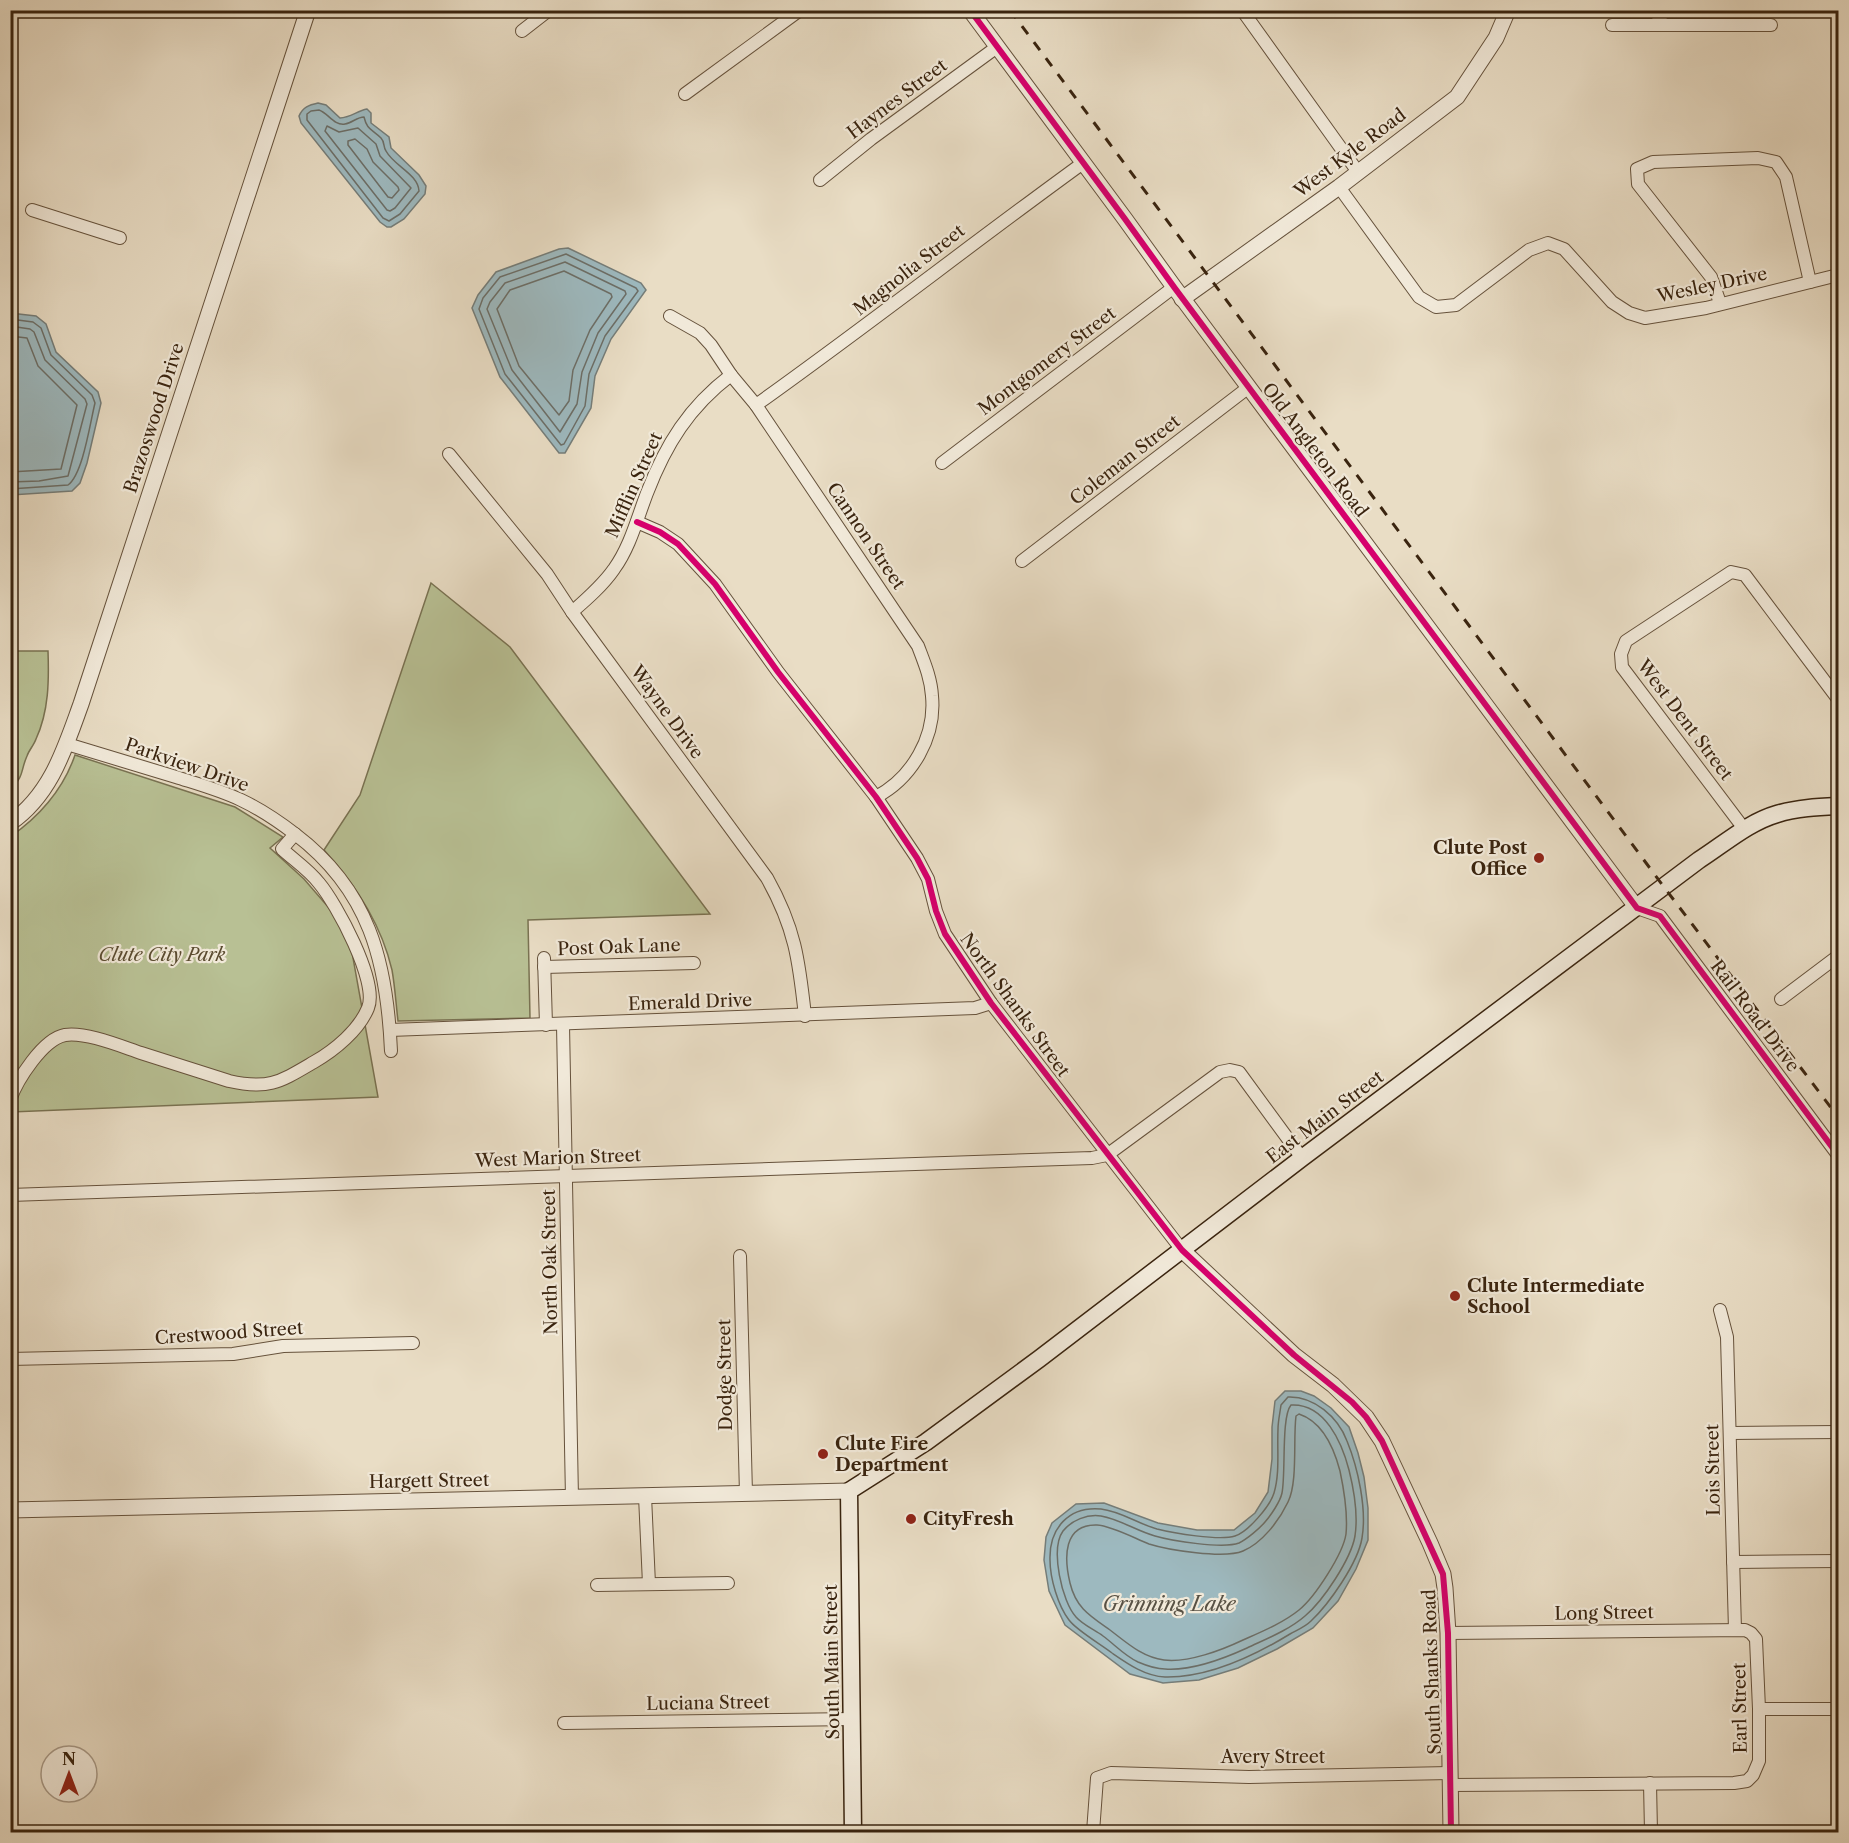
<svg xmlns="http://www.w3.org/2000/svg" width="1849" height="1843" viewBox="0 0 1849 1843" font-family="'Libre Caslon Text',serif">
  <style>
    .green { fill: #b8c094; stroke: #797252; stroke-width: 1.5 }
    .water { fill: #9db9bf; stroke: #757d79; stroke-width: 1.5 }
    .lines { fill: none; stroke-linecap: round; stroke-linejoin: round }
    .shore { stroke: #6c6e67; stroke-width: 1.5 }
    .minor-casing { stroke: #66523c; stroke-width: 14 }
    .tertiary-casing { stroke: #66523c; stroke-width: 17 }
    .secondary-casing { stroke: #3a240f; stroke-width: 19 }
    .minor { stroke: #f1e9d9; stroke-width: 12 }
    .tertiary { stroke: #f1e9d9; stroke-width: 15 }
    .secondary { stroke: #f1e9d9; stroke-width: 16 }
    .rail { stroke: #3a240f; stroke-width: 3; stroke-dasharray: 10 10; stroke-linecap: butt }
    .cycleway-casing { stroke: #f1e9d9; stroke-width: 10 }
    .cycleway { stroke: #d6006c; stroke-width: 6 }
    .poi-dot { fill: #8f2418; stroke: #f1e9d9; stroke-width: 2 }
    .labels { text-anchor: middle; stroke-width: 4.5; stroke-linejoin: round; paint-order: stroke }
    .street-label { font-size: 18px; fill: #3a240f; stroke: #f1e9d9 }
    .poi-label { font-size: 18px; font-weight: bold; fill: #3a240f; stroke: #f1e9d9; text-anchor: start }
    .park-label { font-size: 18px; font-style: italic; fill: #5a4b30; stroke: #f1e9d9 }
    .water-label { font-size: 20px; font-style: italic; fill: #585144; stroke: #f1e9d9 }
  </style>
  <rect width="100%" height="100%" fill="#e9ddc5"/>
  <filter id="stains"><feTurbulence type="fractalNoise" baseFrequency=".00333" numOctaves="4"/><feColorMatrix values="0 0 0 0 .2 0 0 0 0 .09 0 0 0 0 .02 0 0 0 .5 -.17"/></filter>
  <radialGradient id="worn" r=".72"><stop offset=".6" stop-color="#630" stop-opacity="0"/><stop offset="1" stop-color="#630" stop-opacity=".3"/></radialGradient>
  <g class="green">
    <path d="M431 583 510 647 710 914 528 920 530 1018 398 1021C396 1004 395 987 392 970 381 923 356 885 324 850L360 795Z"/>
    <path d="M11 651H48C49 680 49 711 36 739 34 745 29 750 27 756 20 772 25 774 11 789Z"/>
    <path d="M75 755 235 807 283 837 270 848 304 879 348 930 378 1097 11 1112V1053L16 1043 10 1042V837C40 816 63 790 75 755Z"/>
  </g>
  <g class="water">
    <path d="M318 103 326 105 340 118C350 118 357 111 367 109L371 113V123L389 137 391 148 419 175 426 186 425 194 404 219 391 227H387L380 222 301 123 299 116C303 107 309 105 318 103Z"/>
    <polygon points="568,248 641,283 646,290 611,339 595,376 591,408 565,453 559,453 500,377 472,308 478,295 496,272 559,249"/>
    <polygon points="10,313 36,316 46,324 56,352 98,392 101,403 87,463 80,483 72,491 11,495"/>
    <polygon points="1285,1391 1301,1391 1314,1396 1331,1408 1349,1427 1358,1453 1364,1477 1368,1508 1368,1540 1356,1569 1338,1601 1313,1628 1277,1649 1238,1668 1199,1680 1163,1683 1130,1674 1065,1625 1049,1591 1044,1560 1046,1537 1052,1523 1076,1504 1104,1503 1158,1523 1197,1530 1234,1530 1255,1513 1268,1492 1272,1459 1272,1427 1275,1401"/>
  </g>
  <g class="lines">
    <g class="shore">
      <path d="M319 110C328 113 334 126 345 124 352 123 357 117 364 117 367 130 372 129 381 138 385 142 383 147 386 151 394 166 418 174 419 191L400 214 389 221 383 218 307 120V114L311 111Z"/>
      <polygon points="327,126 339,132 358,128 376,144 380,156 411,188 395,208 390,211 387,210 325,131"/>
      <polygon points="355,139 367,149 373,162 398,187 399,190 392,198 388,197 348,145 348,141"/>
      <polygon points="566,254 636,288 638,291 605,336 589,374 585,406 564,444 561,445 505,374 479,309 483,298 500,277"/>
      <polygon points="565,262 625,291 626,294 598,333 582,372 577,404 560,432 512,370 487,309 490,302 505,283"/>
      <polygon points="564,271 611,294 612,297 590,330 573,370 569,401 559,415 519,366 497,309 510,290"/>
      <path d="M10 319 33 322 41 328 51 355 92 395 95 403C90 423 83 474 68 485L10 489"/>
      <polyline points="10,326 30,329 34,332 45,360 85,399 87,404 68,476 39,481 10,482"/>
      <polyline points="10,336 27,338 38,366 77,405 61,469 10,472"/>
      <path d="M1288 1397C1314 1396 1338 1417 1347 1441 1358 1468 1367 1509 1362 1538 1358 1563 1329 1604 1311 1621 1305 1627 1297 1630 1290 1634 1254 1656 1208 1678 1165 1677 1145 1676 1128 1664 1112 1653 1102 1645 1076 1630 1069 1620 1058 1606 1050 1578 1050 1560 1049 1528 1069 1506 1101 1509 1120 1511 1139 1524 1157 1529 1173 1533 1219 1541 1235 1536 1248 1532 1270 1506 1274 1493 1280 1473 1277 1450 1278 1429 1278 1421 1280 1413 1281 1405Z"/>
      <path d="M1291 1405C1325 1403 1342 1443 1349 1470 1354 1490 1358 1516 1355 1536 1351 1559 1323 1601 1305 1616 1289 1630 1266 1639 1247 1648 1223 1659 1192 1671 1165 1669 1157 1669 1145 1665 1138 1662 1125 1656 1114 1644 1103 1636 1095 1630 1083 1625 1076 1617 1062 1602 1050 1549 1063 1531 1072 1520 1087 1514 1101 1516 1119 1519 1137 1531 1155 1536 1172 1541 1223 1549 1239 1543 1247 1539 1259 1529 1265 1522 1271 1515 1280 1502 1282 1493 1286 1473 1281 1417 1291 1405Z"/>
      <path d="M1299 1414C1323 1422 1334 1448 1340 1471 1344 1490 1348 1513 1346 1534 1343 1554 1315 1597 1299 1610 1283 1623 1261 1632 1243 1640 1222 1650 1188 1663 1164 1660 1142 1657 1127 1643 1110 1630 1090 1616 1076 1608 1070 1583 1064 1558 1063 1524 1097 1525 1112 1526 1134 1538 1149 1544 1168 1550 1224 1559 1243 1551 1262 1543 1279 1521 1288 1502 1298 1482 1293 1439 1296 1416Z"/>
    </g>
    <g class="minor-casing">
      <g id="minor">
        <polyline points="1242,10 1358,172"/>
        <polyline points="1656,24 1665,10"/>
        <polyline points="1612,25 1771,25"/>
        <polyline points="522,31 549,10"/>
        <polyline points="685,94 800,10"/>
        <polyline points="820,180 871,139 997,47"/>
        <polyline points="1339,187 1419,297 1436,307 1456,305 1529,250 1548,243 1564,249 1612,302 1629,313 1645,318 1706,308 1838,275"/>
        <polyline points="32,210 120,238"/>
        <polyline points="1720,303 1711,277 1638,184 1637,169 1653,162 1758,158 1776,162 1786,177 1810,282"/>
        <path d="M670 316 700 333 711 345 731 375 756 405 918 646C924 662 931 678 932 696 936 737 912 778 876 797"/>
        <path d="M756 405C867 326 974 242 1083 163"/>
        <path d="M449 454 547 574 572 612 767 878C795 928 799 960 805 1016"/>
        <polyline points="942,463 1174,287"/>
        <polyline points="637,522 660,532 678,544 715,584 778,672 876,797 917,858 928,879 936,911 945,934 991,1003 1182,1250"/>
        <polyline points="1022,561 1249,387"/>
        <path d="M572 612C587 599 603 585 614 569 630 547 637 519 647 493 666 444 689 407 731 375"/>
        <path d="M67 744C103 755 140 766 176 777 198 784 220 790 241 800 260 809 278 821 295 834 369 890 387 961 391 1051"/>
        <polyline points="1745,830 1622,667 1621,654 1626,641 1731,572 1745,575 1838,699"/>
        <polyline points="1637,908 1660,916 1838,1155"/>
        <polyline points="544,958 546,1025"/>
        <polyline points="544,967 694,963"/>
        <polyline points="1781,999 1838,956"/>
        <polyline points="563,1025 572,1498"/>
        <polyline points="390,1030 975,1008 991,1003"/>
        <path d="M10 1100C17 1080 43 1039 65 1035 87 1032 120 1046 141 1053 170 1062 200 1072 229 1081 269 1090 280 1082 314 1062 335 1050 359 1030 368 1008 379 982 336 903 319 883 309 870 294 860 282 849L295 834"/>
        <polyline points="10,1195 1092,1158 1107,1155 1220,1072 1230,1070 1239,1072 1302,1158"/>
        <polyline points="740,1256 746,1494"/>
        <polyline points="1720,1310 1727,1337 1735,1630"/>
        <polyline points="10,1359 233,1354 283,1346 413,1343"/>
        <polyline points="1731,1433 1838,1432"/>
        <polyline points="645,1496 649,1584"/>
        <polyline points="1733,1562 1838,1561"/>
        <polyline points="597,1585 728,1583"/>
        <polyline points="1448,1633 1745,1630 1751,1633 1756,1639 1759,1709 1759,1761 1753,1775 1747,1781 1734,1783 1451,1785"/>
        <polyline points="1759,1709 1838,1709"/>
        <polyline points="564,1723 853,1719"/>
        <polyline points="1650,1783 1651,1832"/>
        <polyline points="1093,1832 1097,1778 1111,1773 1249,1777 1450,1773"/>
      </g>
    </g>
    <g class="tertiary-casing">
      <g id="tertiary">
        <polyline points="970,10 1125,219 1174,287 1637,908"/>
        <polyline points="1182,299 1339,187 1457,97 1496,38 1508,10"/>
        <path d="M10 823C51 795 65 748 81 704L308 10"/>
        <polyline points="1182,1250 1294,1355 1333,1385 1366,1417 1382,1441 1430,1543 1443,1574 1445,1588 1448,1633 1451,1832"/>
        <polyline points="10,1510 849,1491"/>
      </g>
    </g>
    <g class="secondary-casing">
      <path id="secondary" d="M853 1832 849 1491 926 1442 1039 1359 1302 1158 1699 860C1724 844 1749 822 1777 814 1797 808 1818 807 1838 806"/>
    </g>
    <use href="#minor" class="minor"/>
    <use href="#tertiary" class="tertiary"/>
    <use href="#secondary" class="secondary"/>
    <polyline class="rail" points="1010,10 1664,887 1838,1117"/>
    <g class="cycleway-casing">
      <g id="cycleway">
        <polyline points="970,10 1125,219 1174,287 1637,908 1660,916 1838,1155"/>
        <polyline points="637,522 660,532 678,544 715,584 778,672 876,797 917,858 928,879 936,911 945,934 991,1003 1182,1250 1294,1355 1352,1402 1366,1417 1382,1441 1443,1574 1448,1633 1451,1832"/>
      </g>
    </g>
    <use href="#cycleway" class="cycleway"/>
  </g>
  <g class="poi-dot">
    <circle cx="1539" cy="858" r="6"/>
    <circle cx="1455" cy="1296" r="6"/>
    <circle cx="823" cy="1454" r="6"/>
    <circle cx="911" cy="1519" r="6"/>
  </g>
  <g class="labels">
    <g class="street-label">
      <text transform="translate(897 99) rotate(-37)" y="6">Haynes Street</text>
      <text transform="translate(1350 153) rotate(-37)" y="6">West Kyle Road</text>
      <text transform="translate(909 270) rotate(-38)" y="6">Magnolia Street</text>
      <text transform="translate(1712 285) rotate(-12)" y="6">Wesley Drive</text>
      <text transform="translate(1047 361) rotate(-37)" y="6">Montgomery Street</text>
      <text transform="translate(154 418) rotate(-72)" y="6">Brazoswood Drive</text>
      <text transform="translate(1315 450) rotate(53)" y="6">Old Angleton Road</text>
      <text transform="translate(1125 460) rotate(-38)" y="6">Coleman Street</text>
      <text transform="translate(634 485) rotate(-66)" y="6">Mifflin Street</text>
      <text transform="translate(866 536) rotate(56)" y="6">Cannon Street</text>
      <text transform="translate(667 712) rotate(54)" y="6">Wayne Drive</text>
      <text transform="translate(1685 720) rotate(53)" y="6">West Dent Street</text>
      <text transform="translate(187 765) rotate(19)" y="6">Parkview Drive</text>
      <text transform="translate(619 947) rotate(-2)" y="6">Post Oak Lane</text>
      <text transform="translate(690 1002) rotate(-2)" y="6">Emerald Drive</text>
      <text transform="translate(1015 1005) rotate(54)" y="6">North Shanks Street</text>
      <text transform="translate(1755 1016) rotate(53)" y="6">Rail Road Drive</text>
      <text transform="translate(1325 1117) rotate(-37)" y="6">East Main Street</text>
      <text transform="translate(558 1158) rotate(-2)" y="6">West Marion Street</text>
      <text transform="translate(550 1262) rotate(-91)" y="6">North Oak Street</text>
      <text transform="translate(229 1333) rotate(-4)" y="6">Crestwood Street</text>
      <text transform="translate(725 1375) rotate(-91)" y="6">Dodge Street</text>
      <text transform="translate(1713 1470) rotate(-91)" y="6">Lois Street</text>
      <text transform="translate(429 1481) rotate(-1)" y="6">Hargett Street</text>
      <text transform="translate(1604 1613) rotate(-1)" y="6">Long Street</text>
      <text transform="translate(832 1662) rotate(-91)" y="6">South Main Street</text>
      <text transform="translate(1432 1672) rotate(-92)" y="6">South Shanks Road</text>
      <text transform="translate(708 1703) rotate(-1)" y="6">Luciana Street</text>
      <text transform="translate(1740 1708) rotate(-91)" y="6">Earl Street</text>
      <text x="1273" y="1763">Avery Street</text>
    </g>
    <g class="poi-label">
      <text x="1527" y="854" text-anchor="end">Clute Post<tspan x="1527" dy="21">Office</tspan></text>
      <text x="1467" y="1292">Clute Intermediate<tspan x="1467" dy="21">School</tspan></text>
      <text x="835" y="1450">Clute Fire<tspan x="835" dy="21">Department</tspan></text>
      <text x="923" y="1525">CityFresh</text>
    </g>
    <g class="park-label">
      <text x="162" y="961">Clute City Park</text>
    </g>
    <g class="water-label">
      <text x="1169" y="1611">Grinning Lake</text>
    </g>
  </g>
  <rect width="1849" height="1843" fill="none" stroke="#e9ddc5" stroke-width="36"/>
  <rect x="12" y="12" width="1825" height="1819" fill="none" stroke="#3a240f" stroke-width="3"/>
  <rect x="18" y="18" width="1813" height="1807" fill="none" stroke="#3a240f" stroke-width="1.5"/>
  <g transform="translate(69 1774)"><circle r="28" fill="#f1e9d9" stroke="#a89a88" stroke-width="1.5"/>
  <path d="M0-4.5L10 22L0 15L-10 22Z" fill="#8f2418"/>
  <text y="-9" font-size="16" font-weight="bold" text-anchor="middle" fill="#3a240f">N</text>
  </g>
  <rect width="100%" height="100%" filter="url(#stains)"/>
  <rect width="100%" height="100%" fill="url(#worn)"/>
</svg>
